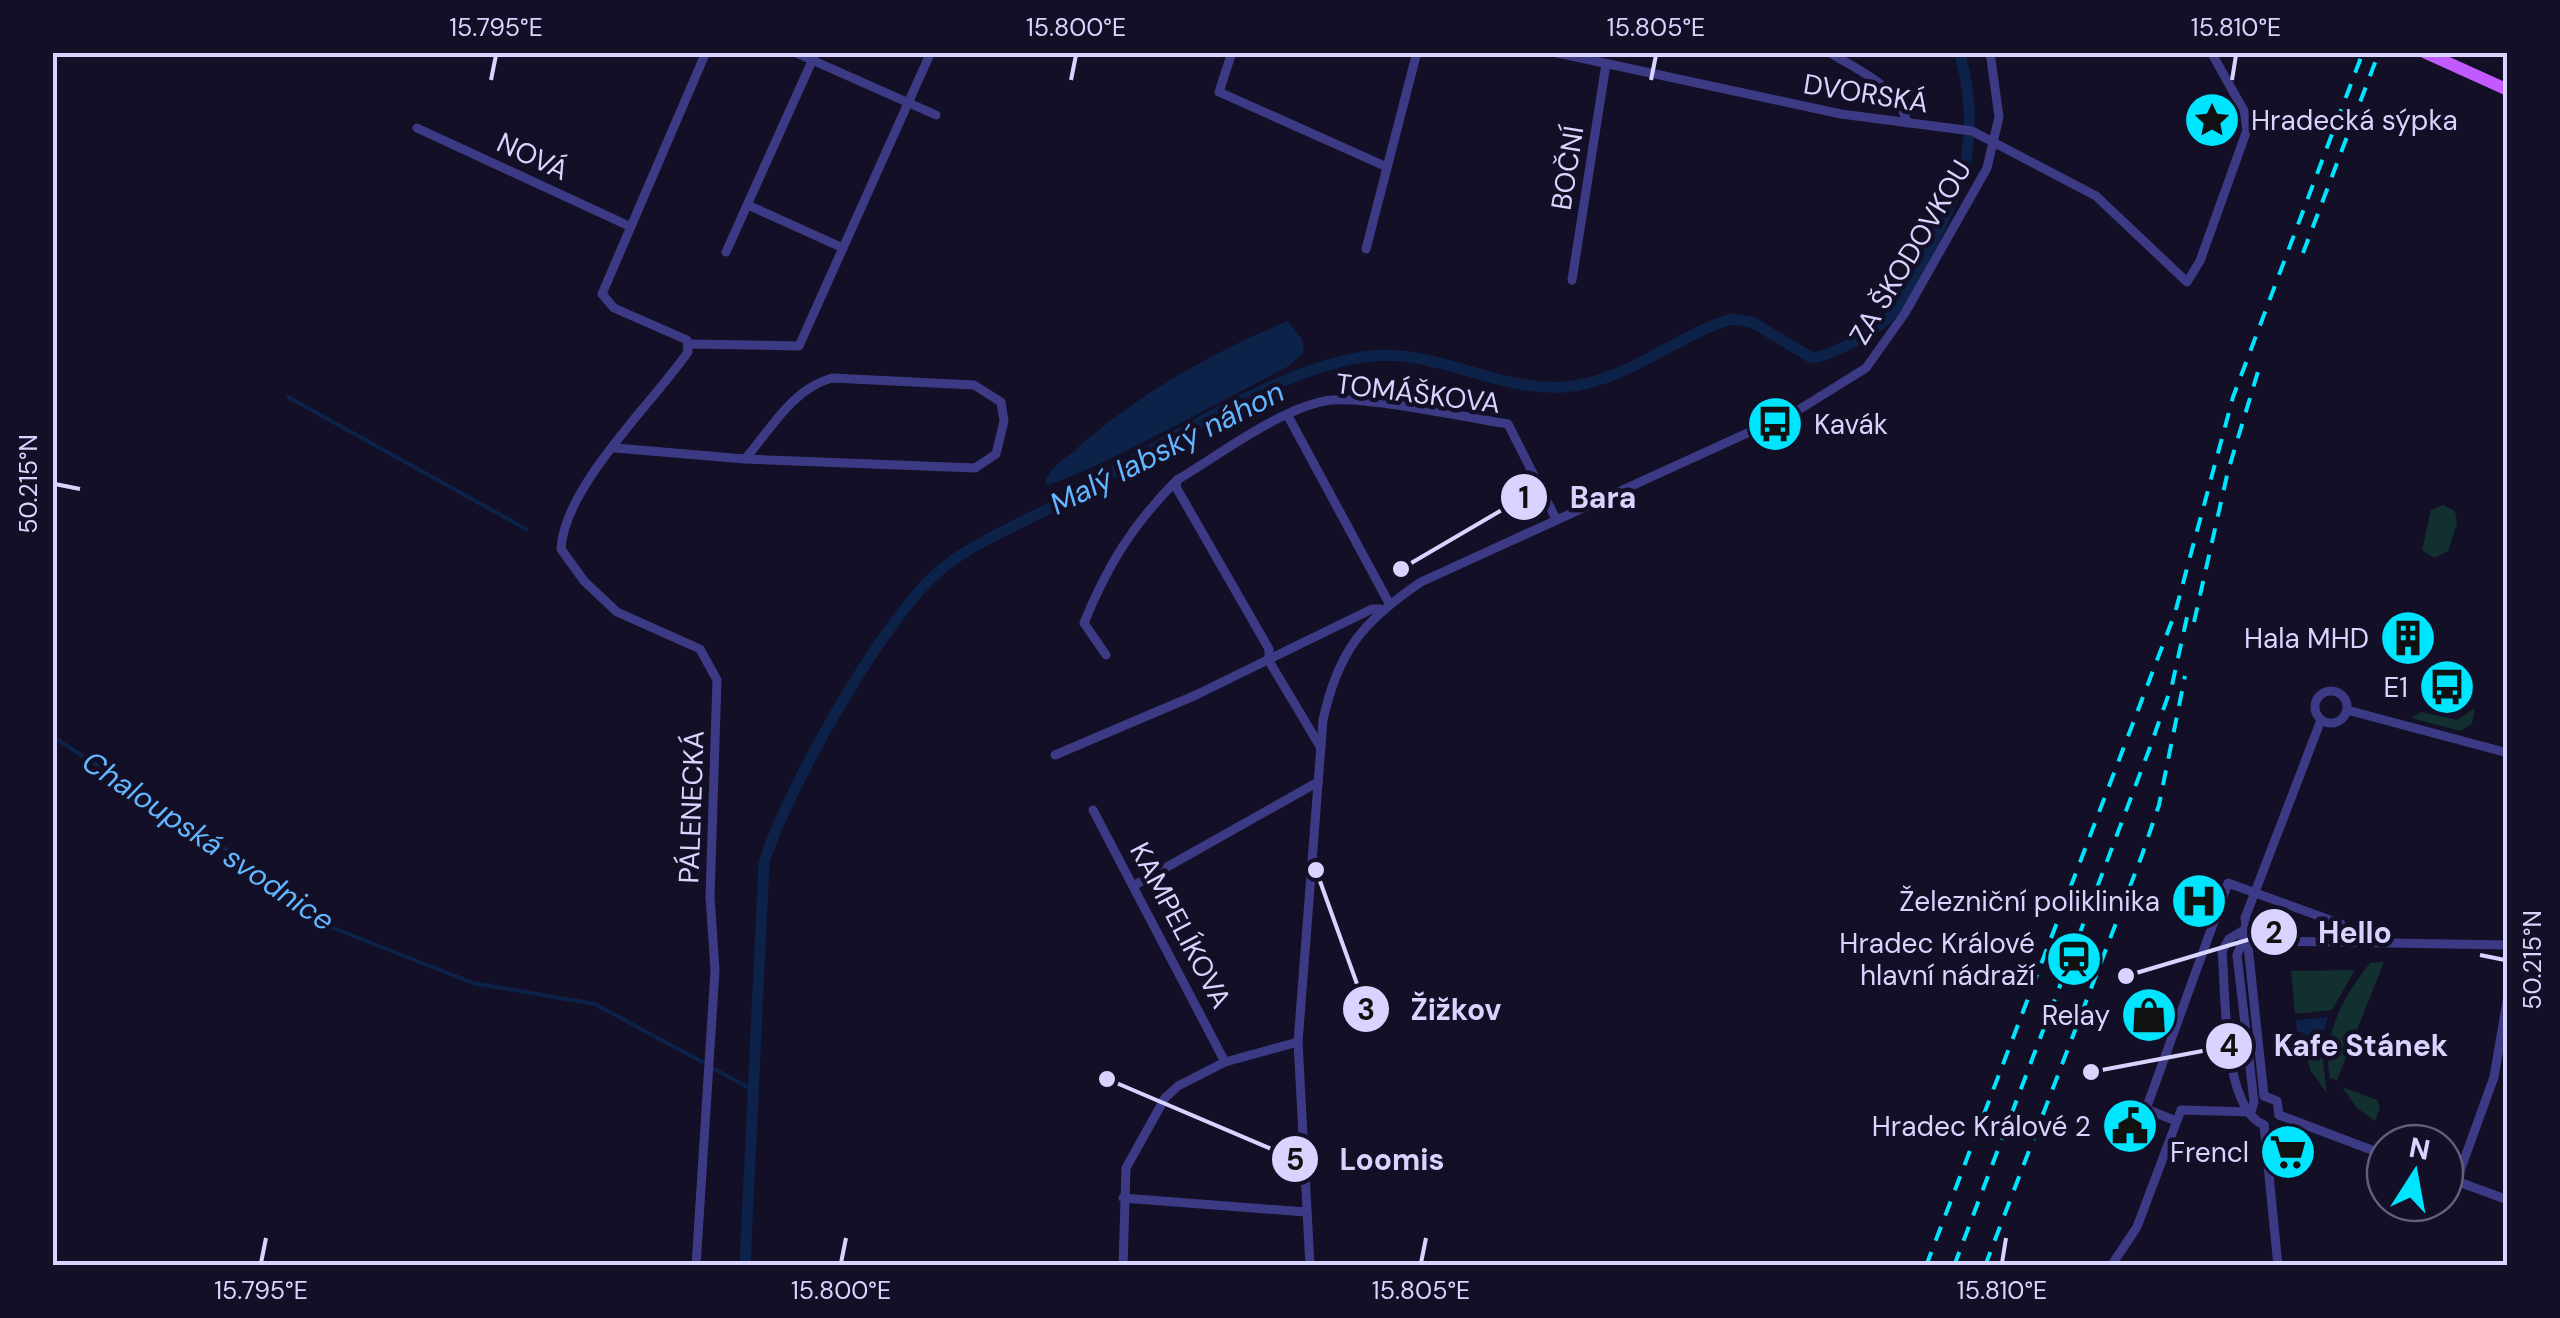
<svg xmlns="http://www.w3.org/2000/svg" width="2560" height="1318" viewBox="0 0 2560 1318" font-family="'DM Sans',sans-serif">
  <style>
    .green { fill: #12302f }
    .water { fill: #0c2248 }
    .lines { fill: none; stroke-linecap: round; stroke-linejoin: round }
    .stream { stroke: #0c2248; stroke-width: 4 }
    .canal { stroke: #0c2248; stroke-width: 11 }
    .street { stroke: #3d3a85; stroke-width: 9 }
    .primary { stroke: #c25bff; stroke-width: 12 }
    .rail { stroke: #00e5ff; stroke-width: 4; stroke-dasharray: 15 12; stroke-linecap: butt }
    .ticks { fill: none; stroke: #d9d4ff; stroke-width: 4 }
    .labels { text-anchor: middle; stroke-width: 9; stroke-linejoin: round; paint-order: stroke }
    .street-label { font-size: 28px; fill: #d9d4ff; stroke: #130f26 }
    .poi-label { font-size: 28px; fill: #d9d4ff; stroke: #130f26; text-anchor: end }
    .water-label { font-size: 30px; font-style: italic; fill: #62b6ff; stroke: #130f26 }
    .leader { fill: none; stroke: #d9d4ff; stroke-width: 4 }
    .callout-dot { fill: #d9d4ff; stroke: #130f26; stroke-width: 4 }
    .mark-label { font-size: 30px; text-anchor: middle; font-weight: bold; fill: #111 }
    .callout-label { font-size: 30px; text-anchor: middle; font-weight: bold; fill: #d9d4ff; stroke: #130f26; stroke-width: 9; stroke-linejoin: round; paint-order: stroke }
    .neatline { fill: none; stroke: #d9d4ff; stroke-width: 4 }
    .ticks-label { font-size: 25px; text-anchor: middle; fill: #d9d4ff }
  </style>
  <rect width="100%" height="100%" fill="#130f26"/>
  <g class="green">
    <polygon points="2443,505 2455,511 2457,524 2448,551 2434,558 2422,550 2431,510"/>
    <polygon points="2475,708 2472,724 2460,731 2411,718 2421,712 2457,720"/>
    <path d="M2384 962 2337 1080 2330 1078C2321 1035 2344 996 2370 963Z"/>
    <polygon points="2355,970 2332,1010 2295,1014 2291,971"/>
    <polygon points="2300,1039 2321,1047 2327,1093 2311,1071"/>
    <polygon points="2342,1087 2377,1100 2380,1107 2375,1121 2357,1108"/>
  </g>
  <g class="water">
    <path d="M1287 321 1302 339 1304 352 1289 366C1257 382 1061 490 1045 484 1049 467 1062 461 1075 450 1140 393 1208 355 1287 321Z"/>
    <polygon points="2328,1017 2321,1040 2297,1031 2296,1020"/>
  </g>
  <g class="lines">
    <g class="stream">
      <polyline points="288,397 526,529"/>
      <polyline points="52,736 262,873 328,926 473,983 595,1004 702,1062"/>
      <polyline points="714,1069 753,1090"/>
    </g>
    <path class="canal" d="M745 1266 764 863C785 792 886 612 944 567 978 540 1025 522 1063 501 1149 454 1267 372 1363 357 1433 346 1496 392 1564 387 1627 382 1673 337 1731 319L1752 322 1812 358C1836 354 1868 335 1887 319 1908 301 1961 188 1966 160 1972 125 1970 86 1959 52"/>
    <g class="street">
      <polyline points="794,52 936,115"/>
      <polyline points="1232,52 1219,92 1387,167"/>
      <polyline points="1553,52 1841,114 1972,131 2096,196 2187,282 2200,261 2247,130 2244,111 2211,52"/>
      <path d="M1829 52C1858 71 1899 86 1907 123"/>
      <polyline points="417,128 629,226"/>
      <polyline points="748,205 843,248"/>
      <polyline points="1366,249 1417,52"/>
      <polyline points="726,252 816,52"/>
      <polyline points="1572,280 1606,64"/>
      <polyline points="689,344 799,346 931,52"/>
      <polyline points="1288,416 1389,603"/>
      <path d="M615 448 745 459 975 468 996 454 1004 421 1001 402 974 385 832 378C792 389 771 429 745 459"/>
      <path d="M1106 655 1084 623C1107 566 1133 524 1177 480"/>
      <circle cx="2331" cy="707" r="16"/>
      <polyline points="2347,710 2508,753"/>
      <path d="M1321 748 1269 661V649L1176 487 1177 480C1219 455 1278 410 1325 401 1357 394 1469 418 1508 424L1556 519"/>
      <polyline points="1055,755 1196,695 1372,609 1380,609"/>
      <polyline points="1093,810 1225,1062"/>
      <polyline points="1135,885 1318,782"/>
      <path d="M2247 928 2229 939 2222 951C2226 993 2222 1108 2264 1125"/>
      <polyline points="2249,930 2266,941 2508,945"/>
      <polyline points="2245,935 2237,955 2254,1102 2251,1112"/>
      <polyline points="2264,1096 2245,918 2321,720"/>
      <polyline points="2264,1096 2277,1101 2279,1115"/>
      <polyline points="2279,1115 2385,1155"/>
      <polyline points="2176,1121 2146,1109 2228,883 2341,924 2351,943"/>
      <polyline points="2264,1125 2278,1266"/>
      <polyline points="2460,1171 2494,1077 2508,995"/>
      <polyline points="2445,1177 2508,1200"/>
      <polyline points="1123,1198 1306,1212"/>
      <path d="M696 1266 715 970 710 897 717 680 700 649 617 612 584 581 561 549C564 487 651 405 688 352L687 340 614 308 602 294 706 52"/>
      <polyline points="1123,1266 1126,1168 1165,1098 1178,1086 1225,1062 1298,1042"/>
      <path d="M1310 1266 1298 1042 1323 720C1338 651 1363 621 1421 582L1800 409 1866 368 1905 313 1987 168 1999 117 1990 52"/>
      <polyline points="2111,1266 2137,1227 2181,1110 2251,1112"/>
    </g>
    <polyline class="primary" points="2424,52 2508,90"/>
    <g class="rail">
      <polyline points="2303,253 2379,52"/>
      <polyline points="2194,622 2228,471 2260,365"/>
      <polyline points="1926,1266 2175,613 2233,397 2363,52"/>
      <polyline points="1954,1266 2149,750 2172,685 2189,608"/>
      <polyline points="1985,1266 2142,855 2159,805 2185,676"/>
    </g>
  </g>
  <path class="ticks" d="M491 80 496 55M1071 80 1076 55M1651 80 1656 55M2232 80 2236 55M55 484 80 489M2480 955 2505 960M261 1263 266 1238M841 1263 846 1238M1421 1263 1426 1238M2002 1263 2006 1238"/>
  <defs>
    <g id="sight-disc" transform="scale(2.875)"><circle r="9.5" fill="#00e5ff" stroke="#130f26"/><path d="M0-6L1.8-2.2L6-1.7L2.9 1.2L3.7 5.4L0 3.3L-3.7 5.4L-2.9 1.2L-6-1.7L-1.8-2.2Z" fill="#111"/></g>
    <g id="bus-disc" transform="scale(2.875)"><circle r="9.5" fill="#00e5ff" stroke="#130f26"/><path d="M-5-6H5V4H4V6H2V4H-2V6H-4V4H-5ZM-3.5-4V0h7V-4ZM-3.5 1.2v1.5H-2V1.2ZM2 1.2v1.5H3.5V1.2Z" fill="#111"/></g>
    <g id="building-disc" transform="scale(2.875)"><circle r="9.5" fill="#00e5ff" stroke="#130f26"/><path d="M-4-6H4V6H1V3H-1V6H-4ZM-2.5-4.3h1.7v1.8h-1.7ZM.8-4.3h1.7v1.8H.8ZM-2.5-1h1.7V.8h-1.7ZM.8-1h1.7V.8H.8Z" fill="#111"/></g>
    <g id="hospital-disc" transform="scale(2.875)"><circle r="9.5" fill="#00e5ff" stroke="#130f26"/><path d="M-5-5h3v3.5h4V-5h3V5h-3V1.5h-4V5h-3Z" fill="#111"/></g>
    <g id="station-disc" transform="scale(2.875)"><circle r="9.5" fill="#00e5ff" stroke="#130f26"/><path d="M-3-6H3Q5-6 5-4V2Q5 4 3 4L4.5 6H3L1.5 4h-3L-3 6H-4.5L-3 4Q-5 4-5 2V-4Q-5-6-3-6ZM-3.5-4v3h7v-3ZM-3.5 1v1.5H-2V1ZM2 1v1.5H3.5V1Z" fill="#111"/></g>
    <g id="shop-disc" transform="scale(2.875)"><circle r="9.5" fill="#00e5ff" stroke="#130f26"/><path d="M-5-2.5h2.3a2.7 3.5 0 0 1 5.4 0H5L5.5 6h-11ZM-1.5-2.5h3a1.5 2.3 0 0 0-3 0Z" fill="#111"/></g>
    <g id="civic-disc" transform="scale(2.875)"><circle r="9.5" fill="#00e5ff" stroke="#130f26"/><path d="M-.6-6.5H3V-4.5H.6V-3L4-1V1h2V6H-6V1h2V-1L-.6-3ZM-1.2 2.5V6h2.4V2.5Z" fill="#111"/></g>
    <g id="supermarket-disc" transform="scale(2.875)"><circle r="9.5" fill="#00e5ff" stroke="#130f26"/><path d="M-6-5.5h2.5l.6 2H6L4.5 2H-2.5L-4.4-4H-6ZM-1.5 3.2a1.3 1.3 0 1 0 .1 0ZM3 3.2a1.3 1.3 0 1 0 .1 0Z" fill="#111"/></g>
  </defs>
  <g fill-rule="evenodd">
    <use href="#sight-disc" x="2212" y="120"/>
    <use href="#bus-disc" x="1775" y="424"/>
    <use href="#building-disc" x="2408" y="638"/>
    <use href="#bus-disc" x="2447" y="687"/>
    <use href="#hospital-disc" x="2199" y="901"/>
    <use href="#station-disc" x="2074" y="959"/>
    <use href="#shop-disc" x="2149" y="1015"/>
    <use href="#civic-disc" x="2130" y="1126"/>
    <use href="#supermarket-disc" x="2288" y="1152"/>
  </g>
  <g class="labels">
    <g class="street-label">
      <text transform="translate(1866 93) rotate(9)" y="10">DVORSKÁ</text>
      <text transform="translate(533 156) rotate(25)" y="10">NOVÁ</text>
      <text transform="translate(1567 168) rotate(-81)" y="10">BOČNÍ</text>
      <text transform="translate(1910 252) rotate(-59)" y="10">ZA ŠKODOVKOU</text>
      <text transform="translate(1418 393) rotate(7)" y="10">TOMÁŠKOVA</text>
      <text transform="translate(691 807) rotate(-88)" y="10">PÁLENECKÁ</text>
      <text transform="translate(1181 925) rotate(62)" y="10">KAMPELÍKOVA</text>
    </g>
    <g class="poi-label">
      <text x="2251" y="130" text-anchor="start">Hradecká sýpka</text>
      <text x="1814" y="434" text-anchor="start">Kavák</text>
      <text x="2369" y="648">Hala MHD</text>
      <text x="2408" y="697">E1</text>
      <text x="2160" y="911">Železniční poliklinika</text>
      <text x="2035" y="953">Hradec Králové<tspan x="2035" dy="32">hlavní nádraží</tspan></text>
      <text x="2110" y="1025">Relay</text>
      <text x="2091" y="1136">Hradec Králové 2</text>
      <text x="2249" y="1162">Frencl</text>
    </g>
    <g class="water-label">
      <text transform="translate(1167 448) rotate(-27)" y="10">Malý labský náhon</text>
      <text transform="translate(208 841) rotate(34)" y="10">Chaloupská svodnice</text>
    </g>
  </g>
  <path class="leader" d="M1401 569L1524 497M2126 976L2274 932M1316 870L1366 1009M2091 1072L2229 1046M1107 1079L1295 1159"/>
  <g class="callout-dot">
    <circle cx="1401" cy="569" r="10"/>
    <circle cx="2126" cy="976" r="10"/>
    <circle cx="1316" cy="870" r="10"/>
    <circle cx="2091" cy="1072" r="10"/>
    <circle cx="1107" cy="1079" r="10"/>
    <circle cx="1524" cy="497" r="25"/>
    <circle cx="2274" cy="932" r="25"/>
    <circle cx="1366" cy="1009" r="25"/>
    <circle cx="2229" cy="1046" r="25"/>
    <circle cx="1295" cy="1159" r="25"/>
  </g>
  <g class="mark-label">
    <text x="1524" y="508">1</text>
    <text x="2274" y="943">2</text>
    <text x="1366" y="1020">3</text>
    <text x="2229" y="1056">4</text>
    <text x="1295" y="1170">5</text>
  </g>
  <g class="callout-label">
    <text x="1603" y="508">Bara</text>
    <text x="2355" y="943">Hello</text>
    <text x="1456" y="1020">Žižkov</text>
    <text x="2361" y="1056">Kafe Stánek</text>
    <text x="1392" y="1170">Loomis</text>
  </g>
  <rect width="2560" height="1318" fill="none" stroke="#130f26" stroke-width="110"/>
  <g transform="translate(2415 1173) rotate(11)"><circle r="48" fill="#130f26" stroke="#625e7d" stroke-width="2.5"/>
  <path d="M0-8L18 38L0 25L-18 38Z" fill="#00e5ff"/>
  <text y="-15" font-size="28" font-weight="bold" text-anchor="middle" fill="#d9d4ff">N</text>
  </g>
  <rect x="55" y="55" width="2450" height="1208" class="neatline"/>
  <g class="ticks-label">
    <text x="496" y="36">15.795°E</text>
    <text x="1076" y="36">15.800°E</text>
    <text x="1656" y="36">15.805°E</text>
    <text x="2236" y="36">15.810°E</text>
    <text transform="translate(28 484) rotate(-90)" y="9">50.215°N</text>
    <text transform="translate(2532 960) rotate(-90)" y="9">50.215°N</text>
    <text x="261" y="1299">15.795°E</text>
    <text x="841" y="1299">15.800°E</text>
    <text x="1421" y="1299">15.805°E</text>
    <text x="2002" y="1299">15.810°E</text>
  </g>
</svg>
